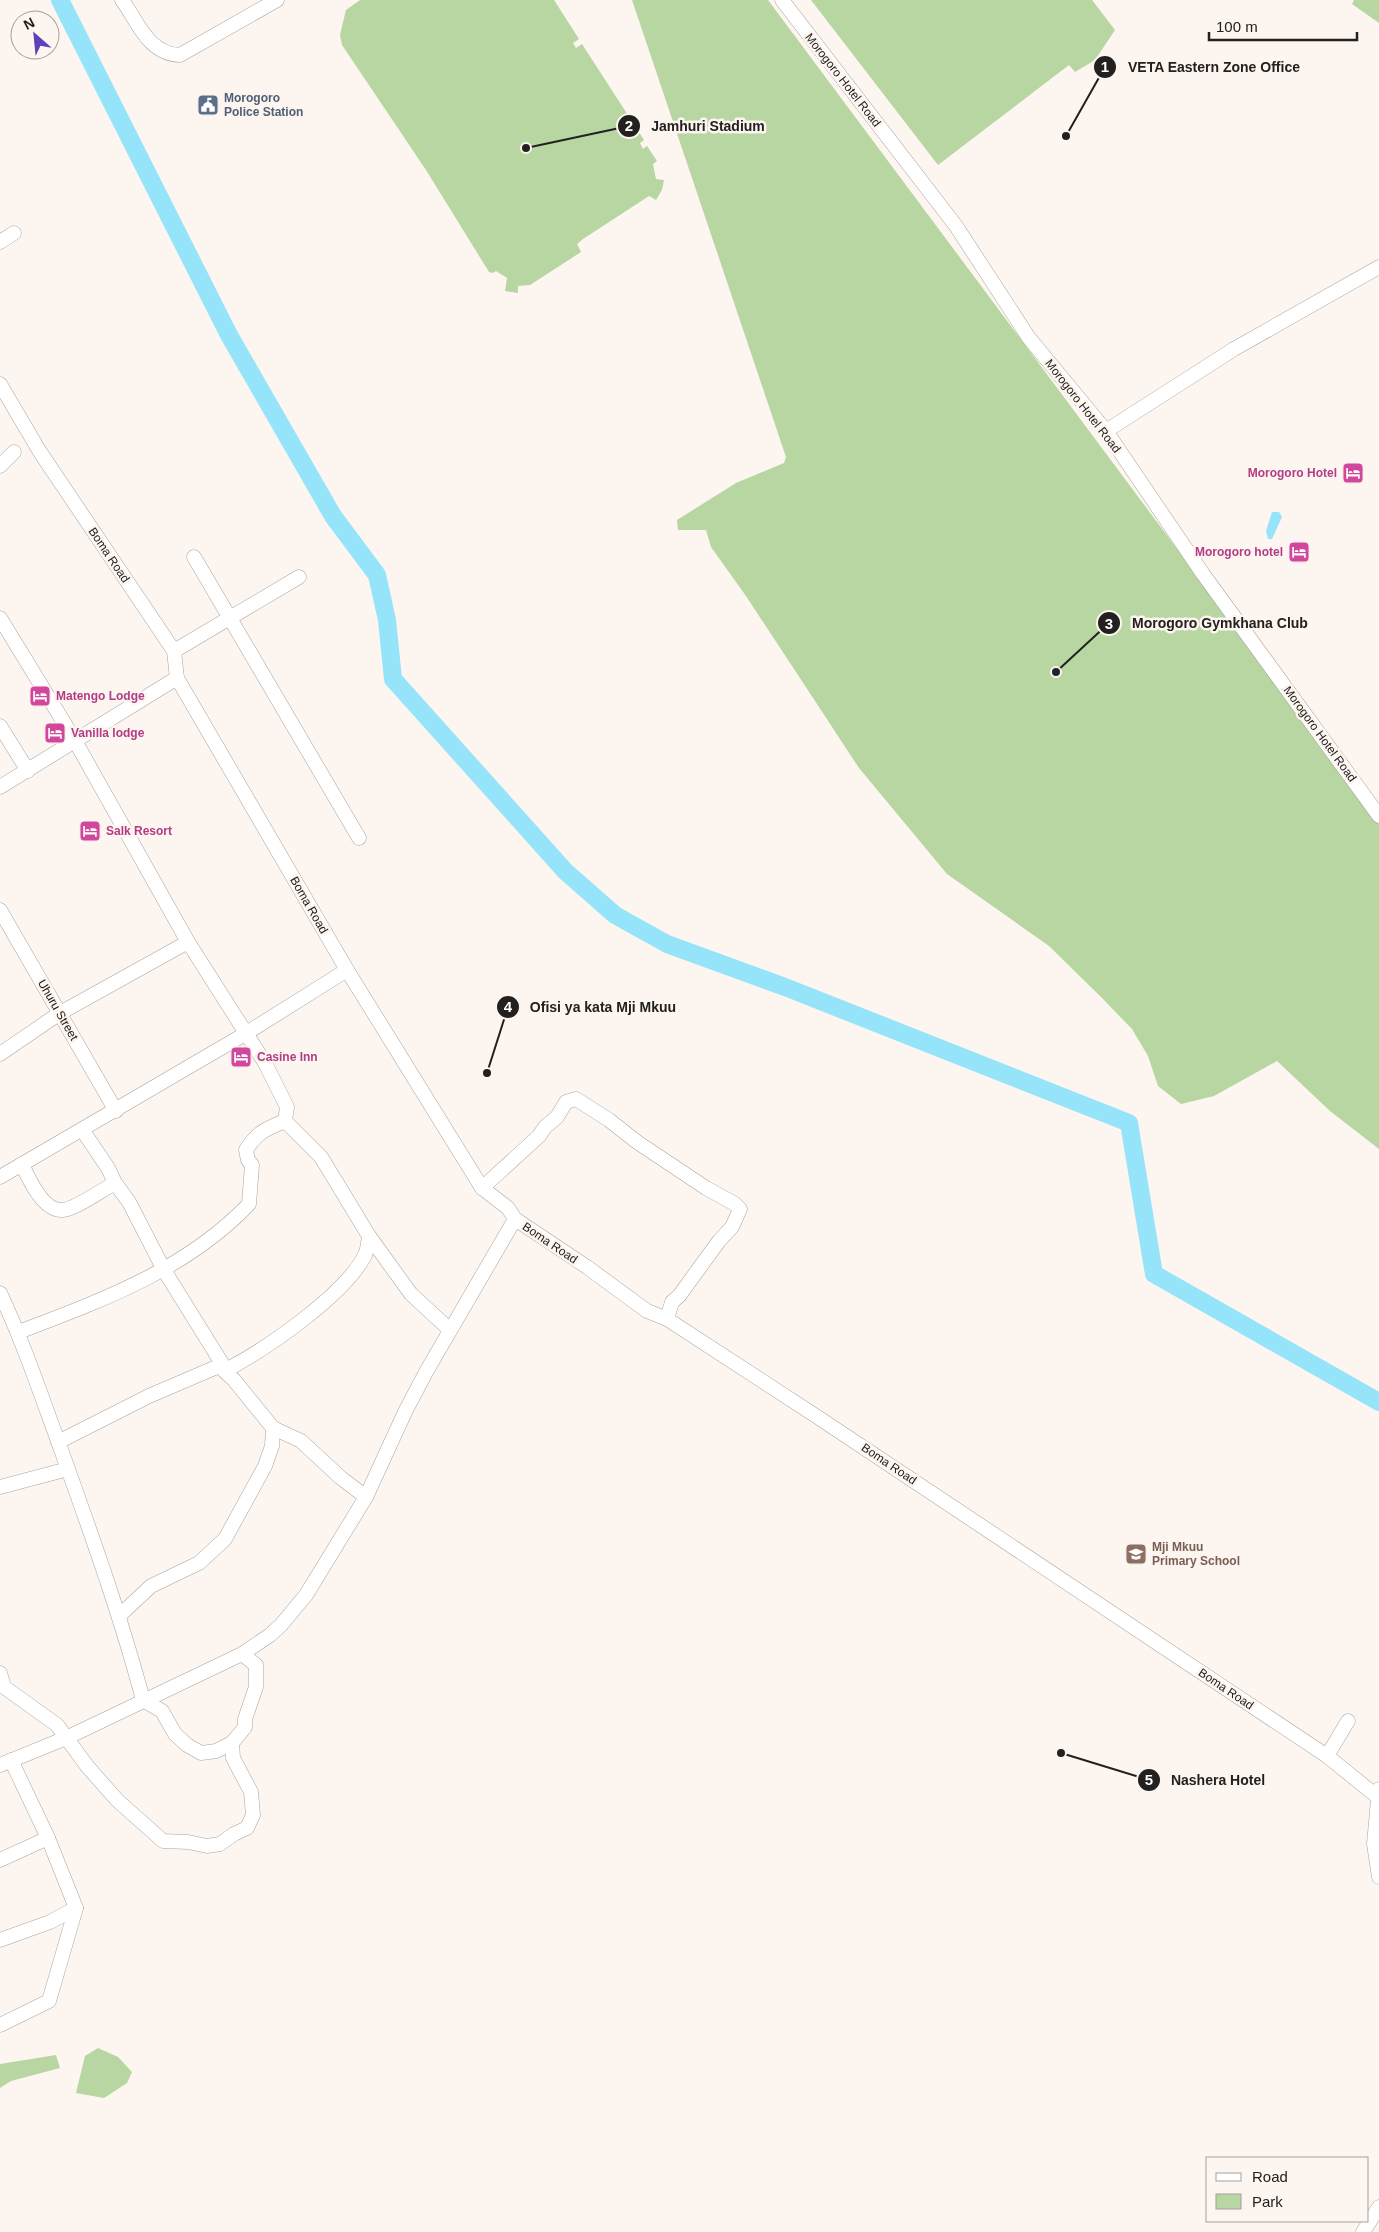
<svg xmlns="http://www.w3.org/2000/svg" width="1379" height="2232" viewBox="0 0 1379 2232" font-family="Arial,sans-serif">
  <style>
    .green { fill: #b7d6a2 }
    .water { fill: #96e4fa }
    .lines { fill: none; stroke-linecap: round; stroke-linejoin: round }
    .river { stroke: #96e4fa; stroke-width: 18 }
    .minor-casing { stroke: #aaa49f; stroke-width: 15 }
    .minor { stroke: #fff; stroke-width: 14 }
    .labels { text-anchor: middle; stroke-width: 5; stroke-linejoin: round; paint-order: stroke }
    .street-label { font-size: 12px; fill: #23211f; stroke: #fcf5f0 }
    .service-label { font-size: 12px; font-weight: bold; fill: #4e5e75; stroke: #fcf5f0; text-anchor: start }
    .hotel-label { font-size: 12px; font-weight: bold; fill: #b23c85; stroke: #fcf5f0; text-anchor: start }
    .education-label { font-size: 12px; font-weight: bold; fill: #785e54; stroke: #fcf5f0; text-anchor: start }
    .leader { fill: none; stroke: #23211f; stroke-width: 2 }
    .callout-dot { fill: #23211f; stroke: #fcf5f0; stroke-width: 2 }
    .mark-label { font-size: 15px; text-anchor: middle; font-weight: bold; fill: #fff }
    .callout-label { font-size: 14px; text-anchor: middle; font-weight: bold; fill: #23211f; stroke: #fcf5f0; stroke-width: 5; stroke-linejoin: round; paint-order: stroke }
  </style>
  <rect width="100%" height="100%" fill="#fcf5f0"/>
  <g class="green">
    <polygon points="360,0 554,0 579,39 573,43 576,48 582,44 644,140 640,143 643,149 647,146 657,161 653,164 656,179 664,180 662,190 656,200 649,196 583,239 577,244 581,252 530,285 518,286 518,293 505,291 507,278 496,271 493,273 489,272 426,170 342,45 340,35 346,10"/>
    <polygon points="632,0 768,0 1379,820 1379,1149 1330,1111 1277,1061 1214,1096 1181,1104 1158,1086 1148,1056 1132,1029 1101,997 1049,946 947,874 859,768 746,596 711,547 706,530 678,530 677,520 736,483 784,463 786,457"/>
    <polygon points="811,0 1092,0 1115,30 1095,60 1075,72 1069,65 938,165"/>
    <polygon points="1354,0 1379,0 1379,23 1352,4"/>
    <polygon points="98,2048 118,2057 132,2072 127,2083 104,2098 76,2093 85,2056"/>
    <polygon points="56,2055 60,2068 11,2081 0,2088 0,2064"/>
  </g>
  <polygon class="water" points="1272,512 1279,512 1282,517 1272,539 1268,539 1266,531"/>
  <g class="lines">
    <polyline class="river" points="60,0 229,335 333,516 377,575 387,620 393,679 565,871 615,915 667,944 785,987 1129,1123 1154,1274 1379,1402"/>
    <g class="minor-casing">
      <g id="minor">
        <path d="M122 0C138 22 148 54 180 55L277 0"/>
        <polyline points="782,0 956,226 1029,338 1106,431 1203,574 1379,816"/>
        <polyline points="0,242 14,233"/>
        <polyline points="0,384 40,452 174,651 177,678 347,970 482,1188 508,1208 515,1219 587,1267 647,1311 667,1319 816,1416 1327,1756 1379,1798"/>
        <polyline points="1106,431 1234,349 1379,267"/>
        <polyline points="0,466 14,452"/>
        <polyline points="194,557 359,838"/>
        <path d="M0 618 74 739 188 942 265 1063 287 1107 285 1121 321 1157 369 1236C368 1243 368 1248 365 1255 345 1295 266 1349 226 1370"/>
        <polyline points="174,651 299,577"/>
        <polyline points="0,726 28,771"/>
        <polyline points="0,787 177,678"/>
        <polyline points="0,910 116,1111"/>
        <polyline points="0,1054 60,1013 188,942"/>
        <polyline points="83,1131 108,1168 115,1183 129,1202 164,1270 226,1370"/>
        <path d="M22 1164C29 1180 44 1212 63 1210 75 1209 102 1190 115 1183"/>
        <polyline points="0,1177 245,1034 347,970"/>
        <polyline points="482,1188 539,1136 545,1127 557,1117 566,1102 576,1099 609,1120 637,1142 706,1188 735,1204 740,1209 732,1227 719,1241 679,1296 672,1302 667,1319"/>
        <polyline points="369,1236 411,1294 450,1330"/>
        <path d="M0 1293C25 1346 43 1401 63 1455 92 1536 121 1617 143 1700L162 1711 175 1734 187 1745 201 1753 216 1751 232 1743 245 1727V1719L256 1687V1665L242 1654"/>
        <path d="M19 1332C102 1300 186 1270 249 1204L252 1165 248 1160 246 1150C257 1132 266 1129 285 1121"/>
        <polyline points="219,1366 234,1380 273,1428 301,1441 341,1478 366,1497"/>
        <polyline points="58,1442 149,1396 219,1366"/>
        <polyline points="0,1487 68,1469"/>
        <polyline points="119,1616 151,1586 199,1563 225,1539 265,1466 272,1446 273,1428"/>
        <polyline points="0,1673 4,1687 57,1725 87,1766 117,1800 163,1841 188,1842 207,1846 220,1844 234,1834 247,1828 253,1815 251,1792 233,1758 232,1743"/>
        <polyline points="1327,1756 1348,1721"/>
        <polyline points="0,1765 66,1738 242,1654 270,1635 281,1625 306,1595 366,1497 405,1412 426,1372 515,1219"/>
        <polyline points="1379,1789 1374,1844 1379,1877"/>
        <polyline points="0,1860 48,1838"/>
        <polyline points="0,1940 50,1922 76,1908"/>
        <polyline points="0,2025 49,2001 76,1908 48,1838 11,1760"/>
        <polyline points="1363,2232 1379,2207"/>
      </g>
    </g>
    <use href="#minor" class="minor"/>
  </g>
  <defs>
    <g id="civic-square" transform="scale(1.125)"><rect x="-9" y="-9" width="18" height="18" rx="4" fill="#5c6f8a" stroke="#fcf5f0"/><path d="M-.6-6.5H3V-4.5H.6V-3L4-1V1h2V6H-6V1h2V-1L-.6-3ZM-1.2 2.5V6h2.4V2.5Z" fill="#fff"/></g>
    <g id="hotel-square" transform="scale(1.125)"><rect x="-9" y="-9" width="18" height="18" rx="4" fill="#d1479c" stroke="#fcf5f0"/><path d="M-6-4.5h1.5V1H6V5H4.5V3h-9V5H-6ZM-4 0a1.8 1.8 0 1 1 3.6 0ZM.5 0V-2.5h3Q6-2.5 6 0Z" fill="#fff"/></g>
    <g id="school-square" transform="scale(1.125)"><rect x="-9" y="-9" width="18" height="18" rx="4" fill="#8d6e63" stroke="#fcf5f0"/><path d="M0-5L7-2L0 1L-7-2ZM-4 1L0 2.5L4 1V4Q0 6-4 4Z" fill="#fff"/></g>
  </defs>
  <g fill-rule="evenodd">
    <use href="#civic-square" x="208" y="105"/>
    <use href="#hotel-square" x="1353" y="473"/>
    <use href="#hotel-square" x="1299" y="552"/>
    <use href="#hotel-square" x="40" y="696"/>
    <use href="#hotel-square" x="55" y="733"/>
    <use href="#hotel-square" x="90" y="831"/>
    <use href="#hotel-square" x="241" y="1057"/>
    <use href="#school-square" x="1136" y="1554"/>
  </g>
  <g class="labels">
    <g class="street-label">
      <text transform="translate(843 80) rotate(52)" y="4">Morogoro Hotel Road</text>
      <text transform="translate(1083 406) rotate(52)" y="4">Morogoro Hotel Road</text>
      <text transform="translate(109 555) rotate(56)" y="4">Boma Road</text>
      <text transform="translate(1320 734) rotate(54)" y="4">Morogoro Hotel Road</text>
      <text transform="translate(309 905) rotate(60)" y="4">Boma Road</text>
      <text transform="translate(58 1010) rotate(60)" y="4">Uhuru Street</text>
      <text transform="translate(550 1243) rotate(34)" y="4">Boma Road</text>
      <text transform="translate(889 1464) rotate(34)" y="4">Boma Road</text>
      <text transform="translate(1226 1689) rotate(34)" y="4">Boma Road</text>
    </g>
    <g class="service-label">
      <text x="224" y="102">Morogoro<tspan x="224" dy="14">Police Station</tspan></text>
    </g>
    <g class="hotel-label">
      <text x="1337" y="477" text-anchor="end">Morogoro Hotel</text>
      <text x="1283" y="556" text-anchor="end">Morogoro hotel</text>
      <text x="56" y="700">Matengo Lodge</text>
      <text x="71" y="737">Vanilla lodge</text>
      <text x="106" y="835">Salk Resort</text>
      <text x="257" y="1061">Casine Inn</text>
    </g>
    <g class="education-label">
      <text x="1152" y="1551">Mji Mkuu<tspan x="1152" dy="14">Primary School</tspan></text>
    </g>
  </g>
  <path class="leader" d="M1066 136L1105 67M526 148L629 126M1056 672L1109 623M487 1073L508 1007M1061 1753L1149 1780"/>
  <g class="callout-dot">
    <circle cx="1066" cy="136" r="5"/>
    <circle cx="526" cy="148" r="5"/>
    <circle cx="1056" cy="672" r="5"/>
    <circle cx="487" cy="1073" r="5"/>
    <circle cx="1061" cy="1753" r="5"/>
    <circle cx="1105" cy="67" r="12"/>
    <circle cx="629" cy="126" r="12"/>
    <circle cx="1109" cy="623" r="12"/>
    <circle cx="508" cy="1007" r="12"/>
    <circle cx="1149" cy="1780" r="12"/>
  </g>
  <g class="mark-label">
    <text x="1105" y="72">1</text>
    <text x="629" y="131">2</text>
    <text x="1109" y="629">3</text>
    <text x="508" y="1012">4</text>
    <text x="1149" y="1785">5</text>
  </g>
  <g class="callout-label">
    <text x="1214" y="72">VETA Eastern Zone Office</text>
    <text x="708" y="131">Jamhuri Stadium</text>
    <text x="1220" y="628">Morogoro Gymkhana Club</text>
    <text x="603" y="1012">Ofisi ya kata Mji Mkuu</text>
    <text x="1218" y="1785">Nashera Hotel</text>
  </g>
  <rect x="1206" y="2157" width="162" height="65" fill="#fcf5f0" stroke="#a5a09c"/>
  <rect x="1216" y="2173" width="25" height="8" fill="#ffffff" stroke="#a5a09c"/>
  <text x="1252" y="2182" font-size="15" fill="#23211f">Road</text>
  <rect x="1216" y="2194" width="25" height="15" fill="#b7d6a2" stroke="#a5a09c"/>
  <text x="1252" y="2207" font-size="15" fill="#23211f">Park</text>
  <g transform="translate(35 35) rotate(333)"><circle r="24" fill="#fcf5f0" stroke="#a5a09c"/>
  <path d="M0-4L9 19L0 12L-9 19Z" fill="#5c41ba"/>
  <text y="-8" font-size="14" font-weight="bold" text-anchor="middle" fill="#23211f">N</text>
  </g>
  <path d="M1209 32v8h148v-8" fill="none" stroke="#23211f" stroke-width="2.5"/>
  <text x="1216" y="32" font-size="15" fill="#23211f" stroke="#fcf5f0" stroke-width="4" paint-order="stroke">100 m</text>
</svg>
